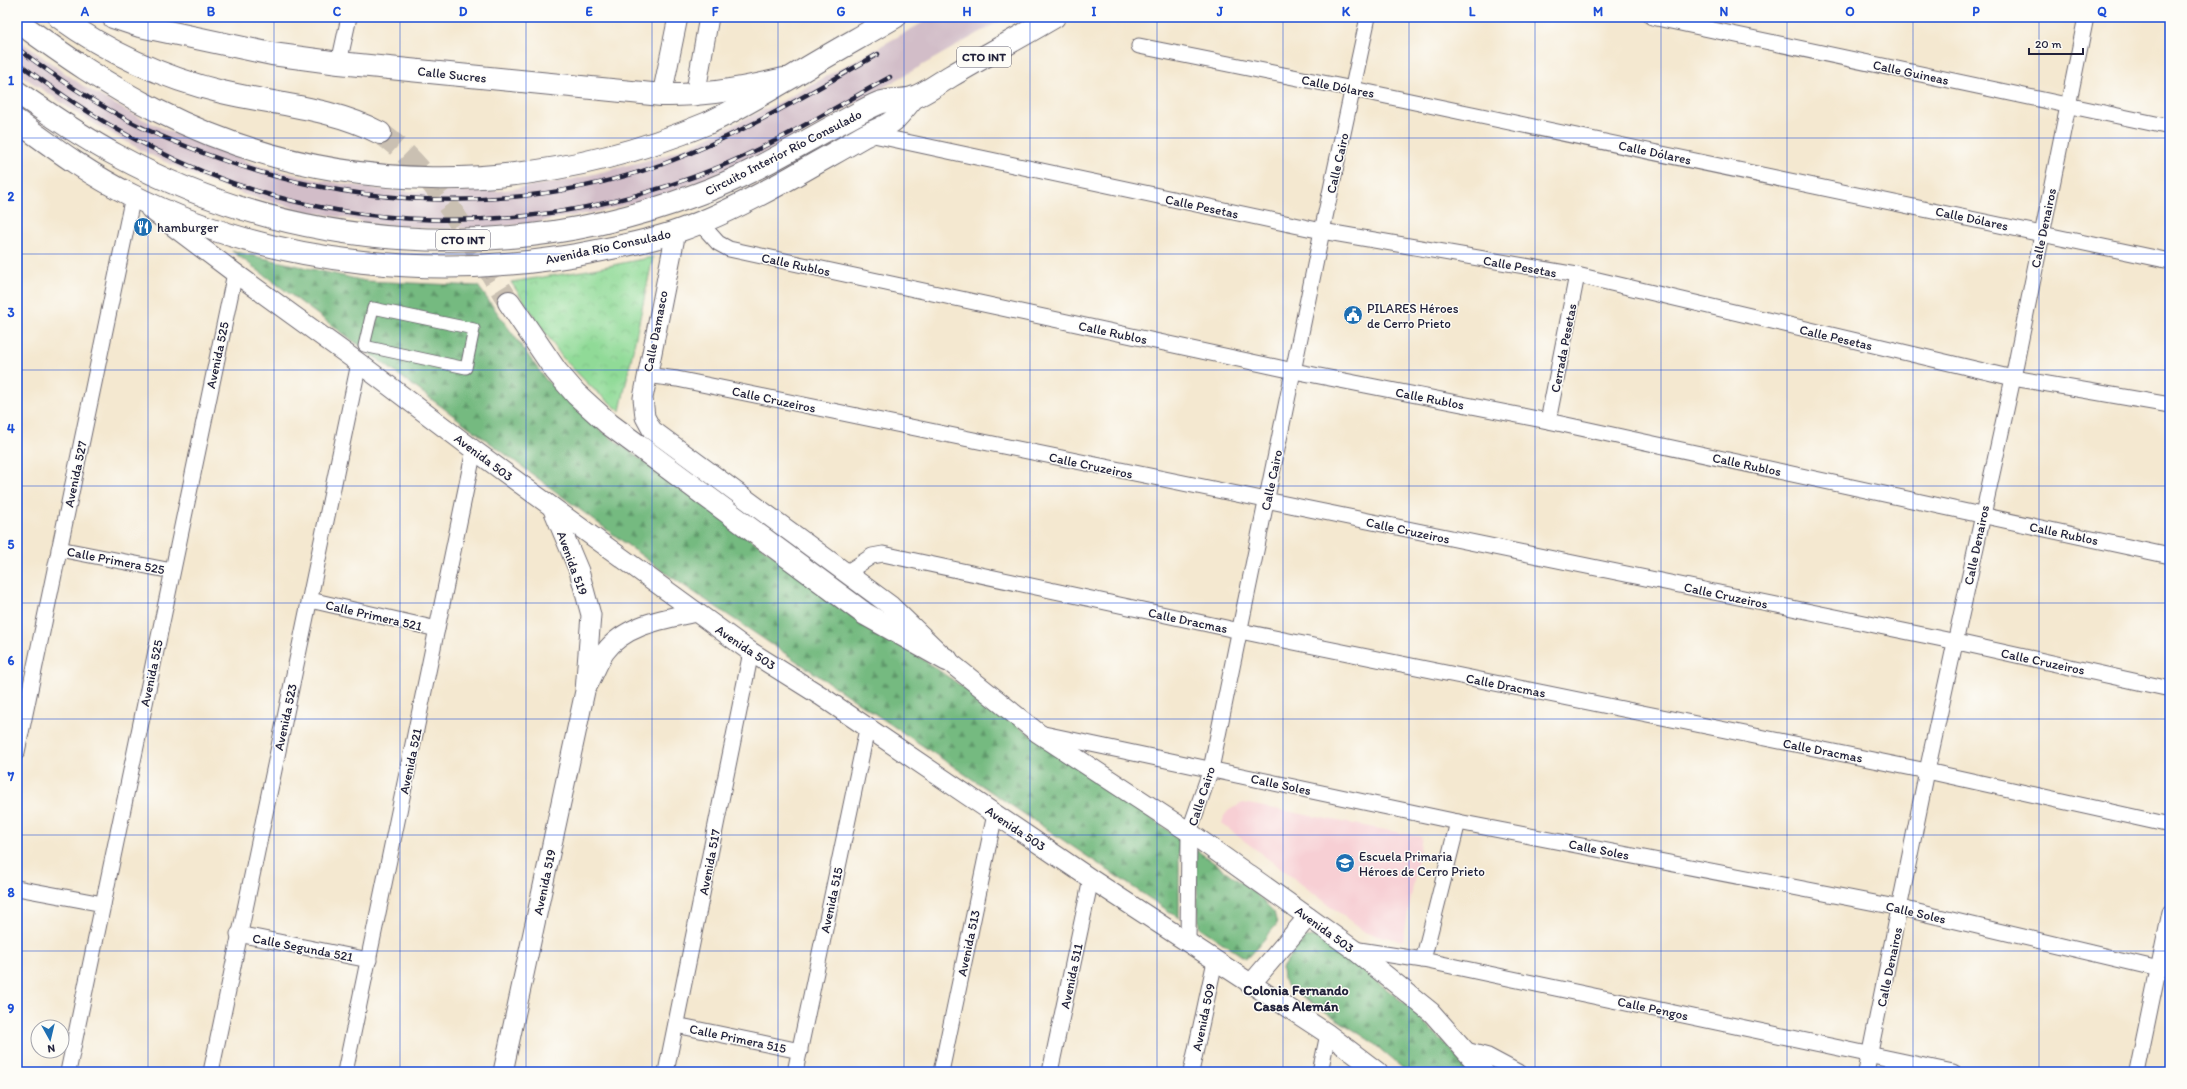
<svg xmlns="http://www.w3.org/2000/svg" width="2187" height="1089" viewBox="0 0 2187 1089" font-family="Itim,sans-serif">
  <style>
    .built { fill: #f7cfd4 }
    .industrial { fill: #d2bdc8 }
    .forest { fill: url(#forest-firs); stroke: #4b6e5e }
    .park { fill: url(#park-crowns); stroke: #597e69 }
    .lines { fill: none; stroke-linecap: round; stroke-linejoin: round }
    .secondary-tunnel { stroke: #cac0b2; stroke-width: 22; stroke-dasharray: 22 11; stroke-linecap: butt }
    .pedestrian-casing { stroke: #6c676f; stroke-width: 13 }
    .minor-casing { stroke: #6c676f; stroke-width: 17 }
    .tertiary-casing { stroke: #6c676f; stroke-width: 21 }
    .secondary-casing { stroke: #6c676f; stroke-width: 24 }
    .motorway-casing { stroke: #6c676f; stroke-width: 24 }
    .pedestrian { stroke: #fff; stroke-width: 11 }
    .minor { stroke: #fff; stroke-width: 15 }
    .tertiary { stroke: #fff; stroke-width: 19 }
    .secondary { stroke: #fff; stroke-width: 22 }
    .motorway { stroke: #fff; stroke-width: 22 }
    .rail-casing { stroke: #22223b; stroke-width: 4.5 }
    .rail { stroke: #fdfcf7; stroke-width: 3; stroke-dasharray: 9; stroke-linecap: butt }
    .grid { fill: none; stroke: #1d4ed8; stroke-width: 1; stroke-opacity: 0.55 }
    .labels { text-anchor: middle; stroke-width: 3; stroke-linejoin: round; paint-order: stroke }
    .shield { fill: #fdfcf7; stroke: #646373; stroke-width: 1 }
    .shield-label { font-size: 12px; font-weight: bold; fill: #22223b }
    .street-label { font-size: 13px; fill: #22223b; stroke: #fdfcf7 }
    .poi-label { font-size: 13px; fill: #22223b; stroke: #fdfcf7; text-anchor: start }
    .neighbourhood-label { font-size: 14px; font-weight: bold; fill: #22223b; stroke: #fdfcf7 }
    .neatline { fill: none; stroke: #1d4ed8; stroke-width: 1.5 }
    .grid-label { font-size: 13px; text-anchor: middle; font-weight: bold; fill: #1d4ed8 }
  </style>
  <defs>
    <pattern id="forest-firs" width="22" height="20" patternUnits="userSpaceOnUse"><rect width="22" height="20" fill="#74ba80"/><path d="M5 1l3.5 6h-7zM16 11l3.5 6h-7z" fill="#5f976a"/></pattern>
    <pattern id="park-crowns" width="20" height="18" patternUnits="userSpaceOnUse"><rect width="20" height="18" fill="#90da97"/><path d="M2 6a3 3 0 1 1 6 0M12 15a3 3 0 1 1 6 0" fill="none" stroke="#7cbb83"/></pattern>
  </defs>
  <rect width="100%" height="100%" fill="#fdfcf7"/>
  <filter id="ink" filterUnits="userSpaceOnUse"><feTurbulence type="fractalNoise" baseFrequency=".025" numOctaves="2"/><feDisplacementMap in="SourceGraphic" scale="8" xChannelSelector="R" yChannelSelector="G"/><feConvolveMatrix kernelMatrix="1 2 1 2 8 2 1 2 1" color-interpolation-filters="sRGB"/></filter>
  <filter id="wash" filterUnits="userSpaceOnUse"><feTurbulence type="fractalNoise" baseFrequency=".012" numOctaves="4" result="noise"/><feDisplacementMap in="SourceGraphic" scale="16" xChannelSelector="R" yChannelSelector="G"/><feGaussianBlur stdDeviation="0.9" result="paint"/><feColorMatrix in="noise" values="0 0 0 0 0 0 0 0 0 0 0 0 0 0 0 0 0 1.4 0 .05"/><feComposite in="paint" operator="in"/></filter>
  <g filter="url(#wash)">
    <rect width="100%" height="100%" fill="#f4e8d0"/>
    <polygon class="built" points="1243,803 1422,837 1403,941 1366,933 1222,824 1224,816 1229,810"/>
    <polygon class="industrial" points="933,17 1007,17 775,149 703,180 661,195 608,210 525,224 483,228 429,228 375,224 307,211 246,195 197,177 143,151 81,116 17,72 17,39 86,88 136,116 173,133 263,167 314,179 383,190 430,192 498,191 570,180 664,156 700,141 782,101"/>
    <g class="forest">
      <polygon points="232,251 365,281 478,286 546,380 599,429 739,531 1179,838 1179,918 664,572"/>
      <polygon points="1195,849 1254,892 1274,912 1277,924 1250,956 1245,958 1199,927"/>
      <polygon points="1315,937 1326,942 1407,1005 1472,1072 1407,1072 1372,1042 1289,988 1283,979 1282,968 1295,949 1305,938"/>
    </g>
    <polygon class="park" points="653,257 620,411 591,387 562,357 511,282 583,271"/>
  </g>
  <g filter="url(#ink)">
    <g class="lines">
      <path class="secondary-tunnel" d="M380 133C435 170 473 247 509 302"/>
      <g class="pedestrian-casing">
        <polygon id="pedestrian" points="373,308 474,329 466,368 364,346"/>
      </g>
      <g class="minor-casing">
        <g id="minor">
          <polyline points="1652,17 2170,127"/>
          <polyline points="1139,46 1353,89 2170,261"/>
          <polyline points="339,63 349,17"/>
          <polyline points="869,134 1322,231 1577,275 2013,378 2170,405"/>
          <polyline points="700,223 718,243 729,249 1294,371 1548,421 2170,556"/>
          <polyline points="646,375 677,379 1957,642 2170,689"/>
          <polyline points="1548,421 1577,275"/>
          <polyline points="59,549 172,571"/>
          <polyline points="846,573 872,556 883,554 1240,631 1927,771 2170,825"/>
          <polyline points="310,600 437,629"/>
          <polyline points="1044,734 1458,822 1901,908 2159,969"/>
          <polyline points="17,752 133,196"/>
          <polyline points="17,888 103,904"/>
          <polyline points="238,934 369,960"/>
          <polyline points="1188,943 1189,832 1211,769 1322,231 1368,17"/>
          <polyline points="1353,949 1423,960 1953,1072"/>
          <polyline points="1423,960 1458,822"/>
          <polyline points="676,1025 800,1051"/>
          <polyline points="1466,1050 1488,1056 1518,1072"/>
          <polyline points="68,1072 235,273"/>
          <polyline points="211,1072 359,363"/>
          <polyline points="345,1072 474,450"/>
          <polyline points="666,1072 751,652"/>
          <polyline points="795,1072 867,729"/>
          <polyline points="941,1072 995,814"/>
          <polyline points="1050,1072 1091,879"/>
          <polyline points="1191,1072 1215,961"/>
          <polyline points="1320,1072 1328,1034"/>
          <polyline points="1866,1072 1927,771 2013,378 2086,17"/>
          <polyline points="2137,1072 2170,912"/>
        </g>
      </g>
      <g class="tertiary-casing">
        <g id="tertiary">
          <polyline points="662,95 678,17"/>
          <polyline points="695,96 709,17"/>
          <polyline points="150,209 235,273 359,363 474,450 751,652 821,696 1091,879 1328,1034 1378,1072"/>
          <polyline points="676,232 643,398 645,417 652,430 891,606 947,660 1038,733 1189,832 1353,949 1431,1012 1484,1072"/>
          <path d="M588 685C594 674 598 662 605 652 626 624 665 619 696 612"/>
          <polyline points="1250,985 1308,917"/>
          <polyline points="503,1072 585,691 591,615 579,571 552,507"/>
        </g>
      </g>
      <g class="secondary-casing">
        <g id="secondary">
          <path d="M59 17C107 52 164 78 222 92 274 104 333 108 380 133"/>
          <path d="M113 17 140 26 272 54 339 63 662 95C704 96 743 89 784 79"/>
          <path d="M17 121C54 148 90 175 131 195 274 267 447 283 602 250 627 245 653 240 678 231 718 217 755 198 792 177 816 163 840 150 864 136 874 131 886 127 894 120 901 113 907 105 913 98"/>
          <polyline points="509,302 556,371 576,394 609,424 865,614 947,660"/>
        </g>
      </g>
      <g class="motorway-casing">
        <g id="motorway">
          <path d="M17 21C62 54 108 86 158 111 332 199 530 198 708 123 737 110 764 93 792 77 826 56 861 37 895 17"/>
          <path d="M17 92C49 114 82 137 116 155 296 253 508 266 698 194 746 177 790 150 834 126 849 119 864 109 879 103 889 99 902 101 912 98 925 94 939 83 951 76 985 56 1020 37 1054 17"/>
        </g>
      </g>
      <use href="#pedestrian" class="pedestrian"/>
      <use href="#minor" class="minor"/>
      <use href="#tertiary" class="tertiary"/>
      <use href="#secondary" class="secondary"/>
      <use href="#motorway" class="motorway"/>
      <g class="rail-casing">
        <g id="rail">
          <path d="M17 48C50 73 85 97 122 117 147 132 176 142 203 153 350 209 514 217 663 164 739 136 808 94 878 54"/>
          <path d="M17 62C58 93 102 123 148 146 325 239 536 242 719 167 779 142 834 108 890 77"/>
        </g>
      </g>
      <use href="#rail" class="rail"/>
    </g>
  </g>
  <path class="grid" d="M148 17V1072M274 17V1072M400 17V1072M526 17V1072M652 17V1072M778 17V1072M904 17V1072M1030 17V1072M1157 17V1072M1283 17V1072M1409 17V1072M1535 17V1072M1661 17V1072M1787 17V1072M1913 17V1072M2039 17V1072M17 138H2170M17 254H2170M17 370H2170M17 486H2170M17 603H2170M17 719H2170M17 835H2170M17 951H2170"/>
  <defs>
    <g id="restaurant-disc" transform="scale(1)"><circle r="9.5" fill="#1f6fb2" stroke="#fdfcf7"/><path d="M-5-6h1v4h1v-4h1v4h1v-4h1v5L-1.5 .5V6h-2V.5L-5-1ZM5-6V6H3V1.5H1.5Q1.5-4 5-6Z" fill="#fff"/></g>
    <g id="civic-disc" transform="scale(1)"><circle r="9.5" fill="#1f6fb2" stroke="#fdfcf7"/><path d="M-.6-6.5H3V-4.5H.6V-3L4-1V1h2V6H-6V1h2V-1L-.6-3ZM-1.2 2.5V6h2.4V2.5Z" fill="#fff"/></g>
    <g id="school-disc" transform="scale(1)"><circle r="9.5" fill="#1f6fb2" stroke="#fdfcf7"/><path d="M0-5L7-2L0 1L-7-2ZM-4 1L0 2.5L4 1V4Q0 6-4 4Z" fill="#fff"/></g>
  </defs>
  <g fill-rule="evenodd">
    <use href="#restaurant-disc" x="143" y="227"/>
    <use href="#civic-disc" x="1353" y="315"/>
    <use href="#school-disc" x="1345" y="863"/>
  </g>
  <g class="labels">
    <g class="shield">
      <rect x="957" y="47" width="54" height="20" rx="3"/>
      <rect x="436" y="230" width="54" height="20" rx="3"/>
    </g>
    <g class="shield-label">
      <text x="984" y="61">CTO INT</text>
      <text x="463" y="244">CTO INT</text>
    </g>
    <g class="street-label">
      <text transform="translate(1911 72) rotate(12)" y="5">Calle Guineas</text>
      <text transform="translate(452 74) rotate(6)" y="5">Calle Sucres</text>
      <text transform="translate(1338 86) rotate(11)" y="5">Calle Dólares</text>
      <text transform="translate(783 152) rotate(-27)" y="5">Circuito Interior Río Consulado</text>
      <text transform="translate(1655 152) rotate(12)" y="5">Calle Dólares</text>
      <text transform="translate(1337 163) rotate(-77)" y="5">Calle Cairo</text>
      <text transform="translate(1202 206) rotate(12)" y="5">Calle Pesetas</text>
      <text transform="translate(1972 218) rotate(12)" y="5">Calle Dólares</text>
      <text transform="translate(2043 228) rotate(-78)" y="5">Calle Denairos</text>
      <text transform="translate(608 246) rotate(-12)" y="5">Avenida Río Consulado</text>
      <text transform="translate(796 264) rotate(12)" y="5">Calle Rublos</text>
      <text transform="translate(1520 266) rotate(10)" y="5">Calle Pesetas</text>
      <text transform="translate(655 331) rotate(-79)" y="5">Calle Damasco</text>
      <text transform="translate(1113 332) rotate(12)" y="5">Calle Rublos</text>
      <text transform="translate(1836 337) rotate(13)" y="5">Calle Pesetas</text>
      <text transform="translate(1563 348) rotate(-79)" y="5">Cerrada Pesetas</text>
      <text transform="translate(217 355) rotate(-78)" y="5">Avenida 525</text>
      <text transform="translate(1430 398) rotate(11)" y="5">Calle Rublos</text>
      <text transform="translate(774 399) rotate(12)" y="5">Calle Cruzeiros</text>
      <text transform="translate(484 457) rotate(37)" y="5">Avenida 503</text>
      <text transform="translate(1747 464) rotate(12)" y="5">Calle Rublos</text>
      <text transform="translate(1091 465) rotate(12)" y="5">Calle Cruzeiros</text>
      <text transform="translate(75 474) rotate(-78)" y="5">Avenida 527</text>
      <text transform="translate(1271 480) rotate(-78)" y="5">Calle Cairo</text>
      <text transform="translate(1408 530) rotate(12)" y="5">Calle Cruzeiros</text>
      <text transform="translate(2064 533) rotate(12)" y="5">Calle Rublos</text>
      <text transform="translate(1976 545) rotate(-78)" y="5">Calle Denairos</text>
      <text transform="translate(116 560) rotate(11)" y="5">Calle Primera 525</text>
      <text transform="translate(573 563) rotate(70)" y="5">Avenida 519</text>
      <text transform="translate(1726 595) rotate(12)" y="5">Calle Cruzeiros</text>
      <text transform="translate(374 615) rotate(13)" y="5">Calle Primera 521</text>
      <text transform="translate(1188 620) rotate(12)" y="5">Calle Dracmas</text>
      <text transform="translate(746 647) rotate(34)" y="5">Avenida 503</text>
      <text transform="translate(2043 661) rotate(12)" y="5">Calle Cruzeiros</text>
      <text transform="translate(151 673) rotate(-78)" y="5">Avenida 525</text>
      <text transform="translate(1506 685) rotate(11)" y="5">Calle Dracmas</text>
      <text transform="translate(285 717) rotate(-78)" y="5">Avenida 523</text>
      <text transform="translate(1823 750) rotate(11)" y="5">Calle Dracmas</text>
      <text transform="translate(410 761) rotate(-78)" y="5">Avenida 521</text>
      <text transform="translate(1281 784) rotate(12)" y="5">Calle Soles</text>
      <text transform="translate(1201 796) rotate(-72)" y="5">Calle Cairo</text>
      <text transform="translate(1016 828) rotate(34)" y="5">Avenida 503</text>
      <text transform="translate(1599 849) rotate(11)" y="5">Calle Soles</text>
      <text transform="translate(709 862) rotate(-79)" y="5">Avenida 517</text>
      <text transform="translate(544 882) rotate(-78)" y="5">Avenida 519</text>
      <text transform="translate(831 900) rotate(-78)" y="5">Avenida 515</text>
      <text transform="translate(1916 912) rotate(13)" y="5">Calle Soles</text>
      <text transform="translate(1325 929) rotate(36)" y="5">Avenida 503</text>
      <text transform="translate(968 943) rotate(-78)" y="5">Avenida 513</text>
      <text transform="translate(303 947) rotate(11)" y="5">Calle Segunda 521</text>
      <text transform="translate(1889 967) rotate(-78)" y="5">Calle Denairos</text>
      <text transform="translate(1071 976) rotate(-78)" y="5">Avenida 511</text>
      <text transform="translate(1653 1008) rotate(12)" y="5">Calle Pengos</text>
      <text transform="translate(1203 1017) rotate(-78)" y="5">Avenida 509</text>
      <text transform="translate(738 1038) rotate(12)" y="5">Calle Primera 515</text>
    </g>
    <g class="poi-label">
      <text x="157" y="232">hamburger</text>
      <text x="1367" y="313">PILARES Héroes<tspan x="1367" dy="15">de Cerro Prieto</tspan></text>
      <text x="1359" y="861">Escuela Primaria<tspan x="1359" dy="15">Héroes de Cerro Prieto</tspan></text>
    </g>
    <g class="neighbourhood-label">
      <text x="1296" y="995">Colonia Fernando<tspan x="1296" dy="16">Casas Alemán</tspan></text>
    </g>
  </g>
  <rect width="2187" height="1089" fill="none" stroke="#fdfcf7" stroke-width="44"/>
  <g transform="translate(50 1039) rotate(172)"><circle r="19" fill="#fdfcf7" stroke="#a5a5ac"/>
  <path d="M0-3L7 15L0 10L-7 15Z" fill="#1f6fb2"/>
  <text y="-6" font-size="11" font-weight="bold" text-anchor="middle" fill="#22223b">N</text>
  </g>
  <path d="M2029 48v6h54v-6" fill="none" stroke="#22223b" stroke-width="2"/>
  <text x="2035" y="48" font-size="12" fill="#22223b" stroke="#fdfcf7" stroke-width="3" paint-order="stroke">20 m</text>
  <rect x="22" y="22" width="2143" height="1045" class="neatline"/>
  <g class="grid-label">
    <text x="85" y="16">A</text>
    <text x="211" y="16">B</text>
    <text x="337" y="16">C</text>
    <text x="463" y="16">D</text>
    <text x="589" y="16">E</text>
    <text x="715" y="16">F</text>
    <text x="841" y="16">G</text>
    <text x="967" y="16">H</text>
    <text x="1094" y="16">I</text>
    <text x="1220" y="16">J</text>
    <text x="1346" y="16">K</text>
    <text x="1472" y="16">L</text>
    <text x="1598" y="16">M</text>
    <text x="1724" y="16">N</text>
    <text x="1850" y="16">O</text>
    <text x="1976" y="16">P</text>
    <text x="2102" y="16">Q</text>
    <text x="11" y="85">1</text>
    <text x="11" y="201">2</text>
    <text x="11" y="317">3</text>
    <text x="11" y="433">4</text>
    <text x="11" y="549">5</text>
    <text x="11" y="665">6</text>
    <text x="11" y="781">7</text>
    <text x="11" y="897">8</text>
    <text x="11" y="1013">9</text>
  </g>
</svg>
